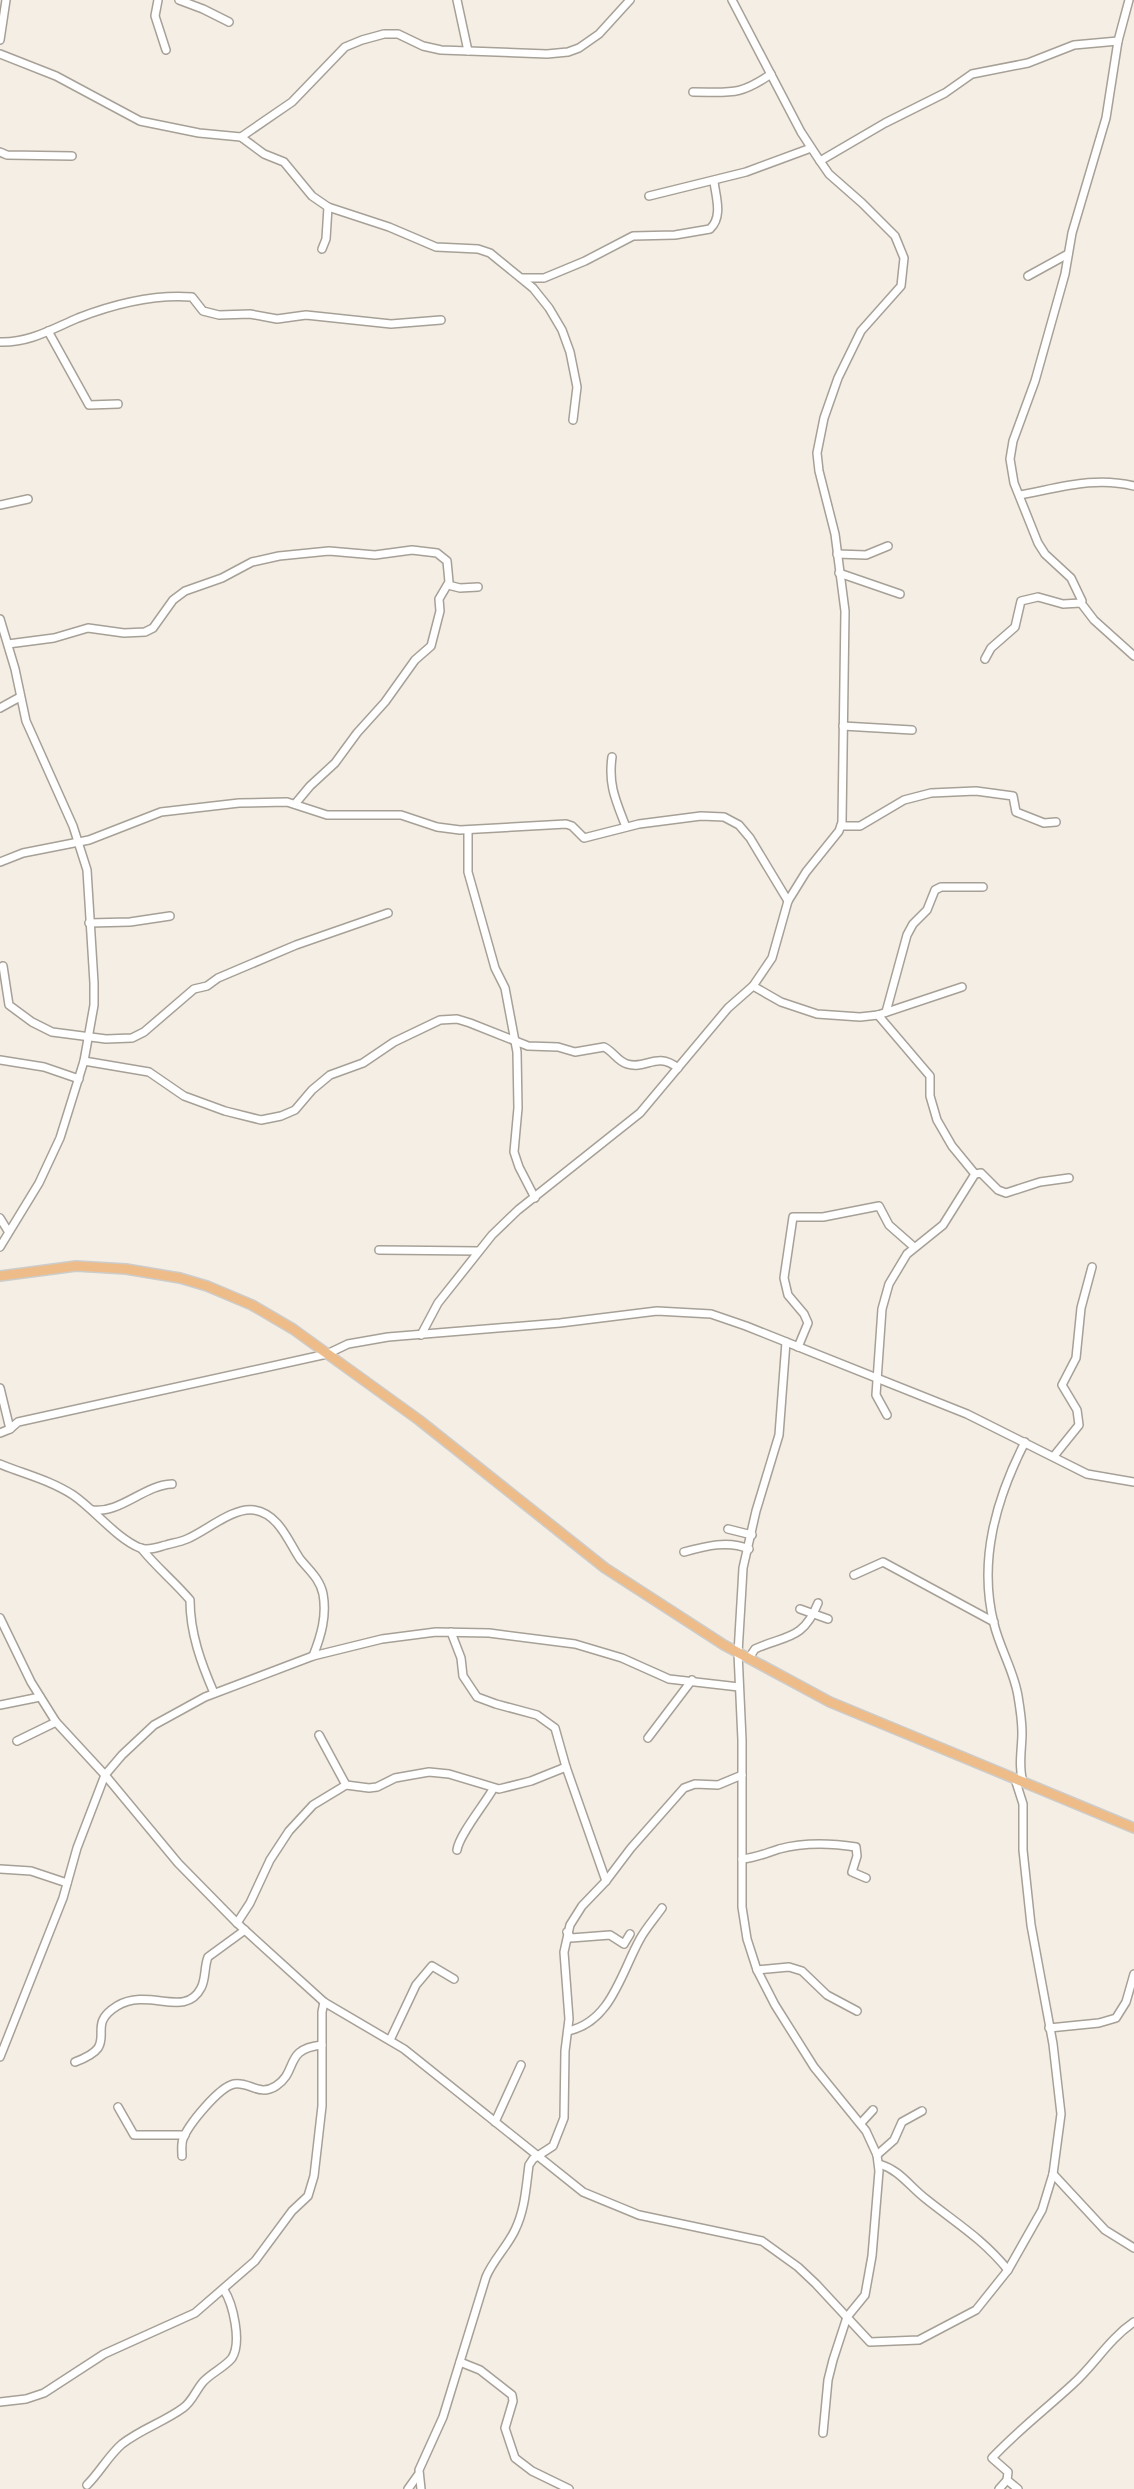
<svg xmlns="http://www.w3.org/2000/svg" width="1134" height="2489" viewBox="0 0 1134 2489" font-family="'DejaVu Sans',sans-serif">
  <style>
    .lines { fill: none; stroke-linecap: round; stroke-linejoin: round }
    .minor-casing { stroke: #a6a097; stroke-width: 10 }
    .major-casing { stroke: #cccccb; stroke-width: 12 }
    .minor { stroke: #fff; stroke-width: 7 }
    .major { stroke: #eebc89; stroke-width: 9 }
  </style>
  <rect width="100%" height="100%" fill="#f5eee5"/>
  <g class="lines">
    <g class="minor-casing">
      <g id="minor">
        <polyline points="158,0 155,16 166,50"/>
        <polyline points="179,0 203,9 229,22"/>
        <polyline points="457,0 468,51"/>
        <polyline points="1129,0 1118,41 1106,118 1072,233 1065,274 1035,381 1013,441 1010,459 1014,483 1038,543 1045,554 1071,578 1082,601 1081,603 1094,620 1134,656"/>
        <polyline points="0,40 6,0"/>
        <polyline points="0,54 56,76 140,121 199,133 241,137 264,154 284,162 312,196 328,207 389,227 436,247 478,249 490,253 533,288 549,308 562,330 570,352 577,387 573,420"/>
        <path d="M693 92C731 92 739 96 771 74"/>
        <polyline points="241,137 292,102 345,47 362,40 384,34 398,34 423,46 441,50 547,54 568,52 579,48 599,34 630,0"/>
        <polyline points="0,152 7,155 72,156"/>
        <polyline points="820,161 885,123 945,93 972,74 1028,63 1074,45 1118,41"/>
        <polyline points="649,196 746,172 811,148"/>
        <polyline points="322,249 326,239 328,207"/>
        <polyline points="1028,276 1068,254"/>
        <path d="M522 278H544L585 261 633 236 675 235 710 229C723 217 716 197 714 182"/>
        <polyline points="48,331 89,405 118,404"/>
        <path d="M0 342C29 343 52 329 78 318 114 304 152 294 192 297L203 311 219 315 250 314 277 319 306 315 391 324 441 320"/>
        <path d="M1020 495C1059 488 1094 476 1134 486"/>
        <polyline points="0,505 28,499"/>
        <polyline points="837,554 866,555 888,546"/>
        <polyline points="839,573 900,594"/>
        <polyline points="448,585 460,588 478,587"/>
        <polyline points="0,619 15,669 26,721 73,826 87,870 94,983 94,1005 84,1061 60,1138 39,1183 0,1247"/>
        <polyline points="8,644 54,638 88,628 124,633 145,632 153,628 173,600 185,591 222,578 252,562 279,556 329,551 375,555 412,550 437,553 447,561 449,582 439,599 440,611 431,646 415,660 385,702 357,733 335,763 310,786 295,804"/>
        <polyline points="985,659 991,648 1015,627 1021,601 1038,597 1063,604 1081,603"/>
        <polyline points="0,708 20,697"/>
        <polyline points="843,726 912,730"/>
        <path d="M612 757C608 785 616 801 626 827"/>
        <polyline points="841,826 860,826 904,800 931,793 976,791 1013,796 1016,812 1044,823 1056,822"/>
        <polyline points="468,831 468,872 495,968 505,988 517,1052 518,1108 514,1152 519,1167 535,1198"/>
        <polyline points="0,862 23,853 89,840 161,812 239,803 287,802 327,815 401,815 437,827 460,830 566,824 572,826 584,838 639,824 701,816 724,817 739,825 750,838 788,901"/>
        <polyline points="89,923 130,922 170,916"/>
        <polyline points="3,966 9,1005 32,1022 52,1032 106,1039 132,1038 144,1032 194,989 207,986 218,978 296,945 388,913"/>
        <polyline points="753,986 781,1002 817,1014 860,1017 878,1015 962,987"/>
        <polyline points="886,1012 907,935 913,924 927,910 935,890 941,887 983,887"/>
        <polyline points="878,1015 930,1076 930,1096 937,1120 952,1146 975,1174 943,1225 907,1254 889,1284 882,1309 876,1395 887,1415"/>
        <polyline points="0,1060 44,1067 79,1079"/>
        <path d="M84 1061 149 1072 184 1096 225 1111 261 1120 281 1116 295 1110 312 1090 330 1075 363 1063 394 1042 440 1020 457 1019 470 1023 528 1046 558 1047 575 1052 604 1047C613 1051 617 1061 627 1064 647 1070 656 1051 678 1068"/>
        <polyline points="975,1174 981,1173 998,1190 1006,1193 1040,1182 1069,1178"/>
        <polyline points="0,1218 8,1231"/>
        <polyline points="379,1250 478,1251"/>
        <polyline points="421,1335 438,1303 492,1235 518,1210 640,1113 728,1008 753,986 772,958 788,901 806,872 839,831 842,822 845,611 835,534 819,471 817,453 824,418 838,378 861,331 901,286 904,258 895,236 862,203 829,174 820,161 801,132 732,0"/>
        <polyline points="786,1342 779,1435 756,1511 743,1568 742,1586 738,1653 742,1740 742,1907 747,1939 757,1970 775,2005 814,2067 866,2131 877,2155 879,2171 872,2256 865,2295 847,2317 833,2360 828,2380 823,2433"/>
        <polyline points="798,1347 808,1323 804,1314 788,1295 784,1278 793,1217 823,1217 879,1206 889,1225 914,1247"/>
        <polyline points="0,1388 10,1429"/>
        <polyline points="0,1433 10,1429 18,1422 327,1354 348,1344 388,1337 560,1323 657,1311 711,1314 746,1326 967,1414 1087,1474 1134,1482"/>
        <polyline points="1054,1456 1079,1425 1077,1410 1062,1385 1076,1358 1081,1308 1092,1267"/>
        <path d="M0 1464C24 1474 50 1480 73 1495 95 1510 116 1538 140 1548 149 1551 158 1547 166 1545 173 1543 180 1542 187 1539 206 1531 233 1507 254 1510 279 1514 288 1541 300 1559 309 1570 320 1579 323 1594 327 1616 321 1636 313 1656"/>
        <path d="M92 1510C120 1514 144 1485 172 1484"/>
        <polyline points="728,1529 752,1535"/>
        <path d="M141 1548C156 1567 174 1581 190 1600 190 1633 201 1663 214 1693"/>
        <path d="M684 1552C706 1546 728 1540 749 1549"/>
        <polyline points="854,1575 883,1562 994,1622"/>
        <polyline points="800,1609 828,1619"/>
        <polyline points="0,1618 31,1682 56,1722 105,1775 178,1863 237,1923 324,2002 404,2049 583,2192 639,2215 762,2241 798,2267 816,2284 870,2342 919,2340 976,2310 1008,2270 1042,2210 1053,2174 1061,2114 1053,2044 1031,1925 1023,1850 1023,1804 1015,1779"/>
        <polyline points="451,1632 461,1658 463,1676 477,1697 496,1704 537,1715 555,1728 566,1767 606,1881"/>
        <path d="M749 1658 755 1649C785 1635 803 1641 818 1603"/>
        <polyline points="0,1705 40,1697"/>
        <polyline points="319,1735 346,1785"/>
        <polyline points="648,1738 692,1680"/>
        <polyline points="17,1741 56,1722"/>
        <path d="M1023 1782C1018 1766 1022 1749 1022 1733 1022 1721 1020 1708 1018 1696 1014 1671 1000 1649 994 1624 978 1561 996 1499 1025 1442"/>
        <path d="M457 1850C459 1835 484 1805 493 1789"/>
        <path d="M742 1859C756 1858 766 1853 779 1849 805 1842 830 1843 856 1847L857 1856 852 1872 866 1878"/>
        <polyline points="0,1869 31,1871 67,1883"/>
        <polyline points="237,1923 250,1903 270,1860 289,1831 313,1805 346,1785 369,1788 377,1787 395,1778 429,1772 449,1774 499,1789 531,1781 566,1767"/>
        <polyline points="567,1932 571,1938 610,1935 624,1944 630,1934"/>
        <polyline points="757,1970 789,1967 802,1971 827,1995 857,2011"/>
        <polyline points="1049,2028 1099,2023 1116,2018 1126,2002 1134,1974"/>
        <path d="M568 2031C611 2022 621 1973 640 1939 646 1928 655 1918 662 1908"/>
        <polyline points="390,2040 416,1985 432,1966 454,1979"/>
        <polyline points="0,2057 63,1898 77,1848 105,1775 122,1755 154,1725 205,1697 313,1656 382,1639 436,1632 489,1633 575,1644 622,1658 669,1679 739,1687"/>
        <path d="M75 2062C83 2059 93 2055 98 2048 107 2034 91 2022 117 2006 149 1987 185 2019 201 1988 206 1979 204 1967 208 1957L245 1930"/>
        <polyline points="118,2107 134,2135 185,2135"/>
        <polyline points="495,2122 521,2065"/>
        <polyline points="861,2123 873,2110"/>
        <polyline points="877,2155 894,2140 902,2122 922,2111"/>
        <path d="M182 2156C182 2150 181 2144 183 2139 188 2125 219 2087 234 2084 249 2081 259 2097 276 2086 299 2071 283 2049 322 2045"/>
        <path d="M879 2164C900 2170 909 2186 926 2199 956 2223 983 2239 1008 2270"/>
        <polyline points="1053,2174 1105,2230 1134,2248"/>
        <polyline points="460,2362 480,2370 512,2395 513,2401 505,2428 515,2458 532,2471 569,2489"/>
        <polyline points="0,2402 26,2399 44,2393 104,2354 195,2313 255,2261 292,2211 308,2196 314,2176 322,2106 322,2012 324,2002"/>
        <polyline points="1007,2480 1018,2489"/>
        <path d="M87 2485C100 2472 109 2455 122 2444 141 2429 164 2422 183 2408 192 2402 196 2390 203 2382 211 2373 225 2367 232 2358 242 2342 233 2304 224 2290"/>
        <polyline points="408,2489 418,2475"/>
        <path d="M421 2489 419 2470 443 2417 486 2277C493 2260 507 2247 515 2230 525 2210 526 2187 529 2165L533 2159 553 2146 564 2118 565 2051 569 2019 564 1952 570 1925 582 1906 606 1881 631 1848 684 1788 695 1784 718 1785 742 1775"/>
        <path d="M999 2489 1007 2480 1008 2472 992 2458C1017 2431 1046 2409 1073 2384 1095 2364 1109 2339 1134 2322"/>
      </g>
    </g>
    <g class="major-casing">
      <polyline id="major" points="0,1276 76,1266 126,1269 180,1278 207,1286 252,1305 293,1329 419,1420 605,1568 724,1645 830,1702 1134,1828"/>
    </g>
    <use href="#minor" class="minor"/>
    <use href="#major" class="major"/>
  </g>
</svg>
